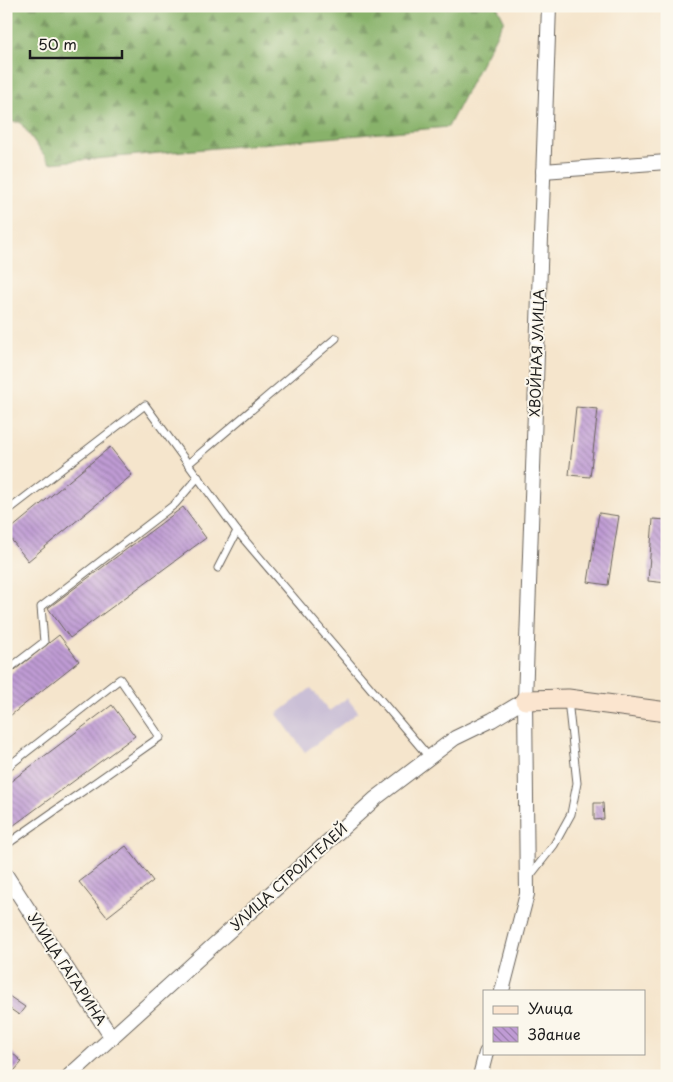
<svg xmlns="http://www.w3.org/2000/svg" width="673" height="1082" viewBox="0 0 673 1082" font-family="'Playpen Sans',sans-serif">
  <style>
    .industrial { fill: #cabfd6 }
    .forest { fill: url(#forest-firs); stroke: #526743 }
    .building { fill: url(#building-back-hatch) }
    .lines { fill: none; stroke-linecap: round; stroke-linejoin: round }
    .lane-casing { stroke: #68625a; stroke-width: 9 }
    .street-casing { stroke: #68625a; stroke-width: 16 }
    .secondary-casing { stroke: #68625a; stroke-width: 21 }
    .lane { stroke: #fff; stroke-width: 7 }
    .street { stroke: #fff; stroke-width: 14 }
    .secondary { stroke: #fbe5cf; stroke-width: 19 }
    .labels { text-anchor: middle; stroke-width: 4; stroke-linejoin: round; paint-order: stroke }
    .street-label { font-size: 14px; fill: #1c1c1c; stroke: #fbf7ec }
  </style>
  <defs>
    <pattern id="forest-firs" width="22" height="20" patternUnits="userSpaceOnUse" patternTransform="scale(1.25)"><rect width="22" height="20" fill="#88b26a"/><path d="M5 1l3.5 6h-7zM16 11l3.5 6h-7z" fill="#6e9056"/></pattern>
    <pattern id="building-back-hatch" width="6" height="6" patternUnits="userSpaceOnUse" patternTransform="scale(1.25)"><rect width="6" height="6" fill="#bf9bd4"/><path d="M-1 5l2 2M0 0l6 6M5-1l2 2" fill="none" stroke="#9a7eab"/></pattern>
  </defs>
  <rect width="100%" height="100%" fill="#fbf7ec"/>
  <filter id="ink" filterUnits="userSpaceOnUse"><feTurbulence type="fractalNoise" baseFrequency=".02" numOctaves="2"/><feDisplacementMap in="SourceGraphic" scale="10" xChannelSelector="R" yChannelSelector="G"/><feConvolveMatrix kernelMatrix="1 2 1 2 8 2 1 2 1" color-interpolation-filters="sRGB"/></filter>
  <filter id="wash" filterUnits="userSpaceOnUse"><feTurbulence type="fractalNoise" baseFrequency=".0096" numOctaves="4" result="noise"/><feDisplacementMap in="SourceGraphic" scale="20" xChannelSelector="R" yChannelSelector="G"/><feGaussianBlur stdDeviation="1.12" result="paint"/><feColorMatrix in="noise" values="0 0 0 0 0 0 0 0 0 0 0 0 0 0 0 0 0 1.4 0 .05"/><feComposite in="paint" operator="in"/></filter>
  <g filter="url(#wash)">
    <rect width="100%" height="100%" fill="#f5e5cc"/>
    <polygon class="industrial" points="311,688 329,711 347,698 358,712 305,752 277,714"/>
    <polygon class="forest" points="6,6 497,6 504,20 448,127 50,163 20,122 6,122"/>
    <g id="blocks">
      <g class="building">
        <polygon points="576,407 598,409 590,477 569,475"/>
        <polygon points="110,447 132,475 28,561 6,533"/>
        <polygon points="183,507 206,538 70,638 48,608"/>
        <polygon points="599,513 619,516 608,585 588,582"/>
        <polygon points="653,519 667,520 667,583 648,581"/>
        <polygon points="59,635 79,661 6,719 6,677"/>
        <polygon points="112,705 135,736 6,831 6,785"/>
        <polygon points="594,803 603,803 604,819 594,820"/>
        <polygon points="126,846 153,881 107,917 79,882"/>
        <polygon points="6,994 25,1007 19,1015 6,1006"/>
        <polygon points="6,1047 22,1062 14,1071 6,1064"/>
      </g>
    </g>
  </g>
  <g filter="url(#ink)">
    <use href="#blocks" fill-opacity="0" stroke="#68625a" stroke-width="1"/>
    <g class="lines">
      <g class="lane-casing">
        <g id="lane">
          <polyline points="188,464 336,338"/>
          <polyline points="6,512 145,405 237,531 218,568"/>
          <polyline points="237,531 429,757"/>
          <polyline points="6,671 44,642 41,607 175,504 198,477"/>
          <polyline points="6,768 120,679 160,737 6,845"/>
          <polyline points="529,877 554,845 571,814 577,783 568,700"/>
        </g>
      </g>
      <g class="street-casing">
        <g id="street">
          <polyline points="543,171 667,162"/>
          <polyline points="6,875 112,1038"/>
          <polyline points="502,991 527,894 525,700 549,6"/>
          <polyline points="69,1076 376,798 455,738 492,720 525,700"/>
          <polyline points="480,1076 486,1053"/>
        </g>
      </g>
      <g class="secondary-casing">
        <polyline id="secondary" points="525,700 568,699 667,712"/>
      </g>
      <use href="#lane" class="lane"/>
      <use href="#street" class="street"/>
      <use href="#secondary" class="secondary"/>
    </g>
  </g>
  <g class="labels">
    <g class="street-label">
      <text transform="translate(537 353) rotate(-88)" y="5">ХВОЙНАЯ УЛИЦА</text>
      <text transform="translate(289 877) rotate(-42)" y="5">УЛИЦА СТРОИТЕЛЕЙ</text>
      <text transform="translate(67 969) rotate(57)" y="5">УЛИЦА ГАГАРИНА</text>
    </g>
  </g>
  <rect width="673" height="1082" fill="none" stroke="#fbf7ec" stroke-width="25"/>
  <rect x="483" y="990" width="162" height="65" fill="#fbf7ec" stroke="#a29f99"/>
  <rect x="493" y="1006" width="25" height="8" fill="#fbe5cf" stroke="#a29f99"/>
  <text x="528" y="1014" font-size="15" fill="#1c1c1c">Улица</text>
  <rect x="493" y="1027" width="25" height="15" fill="url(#building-back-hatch)" stroke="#a29f99"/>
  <text x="528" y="1040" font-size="15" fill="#1c1c1c">Здание</text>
  <path d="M30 50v8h92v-8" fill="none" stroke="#1c1c1c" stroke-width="2.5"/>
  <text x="38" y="50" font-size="15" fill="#1c1c1c" stroke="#fbf7ec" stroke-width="4" paint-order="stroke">50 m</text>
</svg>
